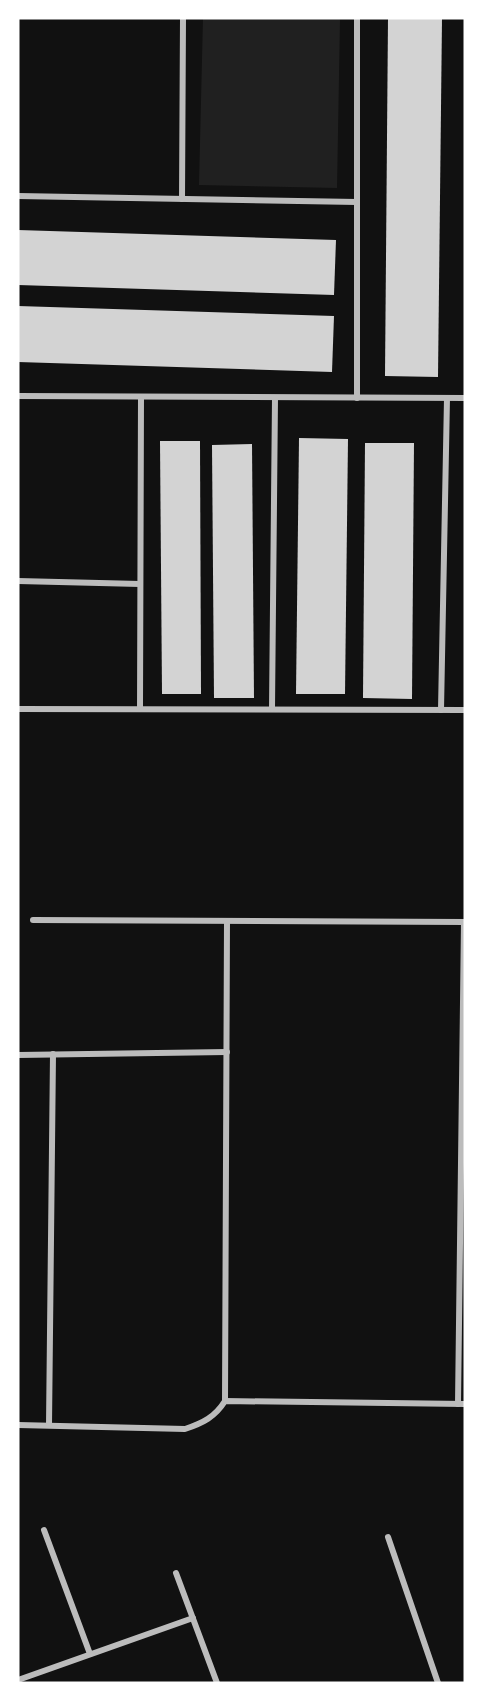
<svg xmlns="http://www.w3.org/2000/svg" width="483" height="1701" viewBox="0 0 483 1701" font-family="Roboto,sans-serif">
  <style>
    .green { fill: #202020 }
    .building { fill: #d3d3d3 }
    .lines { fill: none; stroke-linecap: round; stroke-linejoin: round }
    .minor { stroke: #bcbcbc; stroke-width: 6 }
  </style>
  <rect width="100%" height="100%" fill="#111"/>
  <polygon class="green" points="203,18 340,18 337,188 199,185"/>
  <g class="building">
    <polygon points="388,18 442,18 438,377 385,376"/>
    <polygon points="18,230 336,240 334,295 18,285"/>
    <polygon points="18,306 334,316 332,372 18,362"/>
    <polygon points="299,438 348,439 345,694 296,694"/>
    <polygon points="160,441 200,441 201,694 162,694"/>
    <polygon points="365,443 414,443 412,699 363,698"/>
    <polygon points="252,444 254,698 214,698 212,445"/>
  </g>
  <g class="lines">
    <g class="minor">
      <polyline points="18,196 357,202"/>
      <polyline points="182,199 183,18"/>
      <polyline points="18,396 465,398"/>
      <polyline points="357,398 357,18"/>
      <polyline points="18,581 140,584"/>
      <polyline points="18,709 465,710"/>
      <polyline points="140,709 141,397"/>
      <polyline points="272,709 275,398"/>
      <polyline points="441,710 447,398"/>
      <polyline points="33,920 465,922"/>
      <polyline points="18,1055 227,1052"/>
      <polyline points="225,1401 227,921"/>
      <polyline points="458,1404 464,922"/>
      <path d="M18 1425 185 1429C203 1423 215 1417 225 1401L465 1404"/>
      <polyline points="49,1425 53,1054"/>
      <polyline points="44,1530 90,1654"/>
      <polyline points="388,1537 438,1683"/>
      <polyline points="176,1573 217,1683"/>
      <polyline points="18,1680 193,1618"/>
    </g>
  </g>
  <rect width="483" height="1701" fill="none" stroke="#ffffff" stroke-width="39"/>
</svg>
